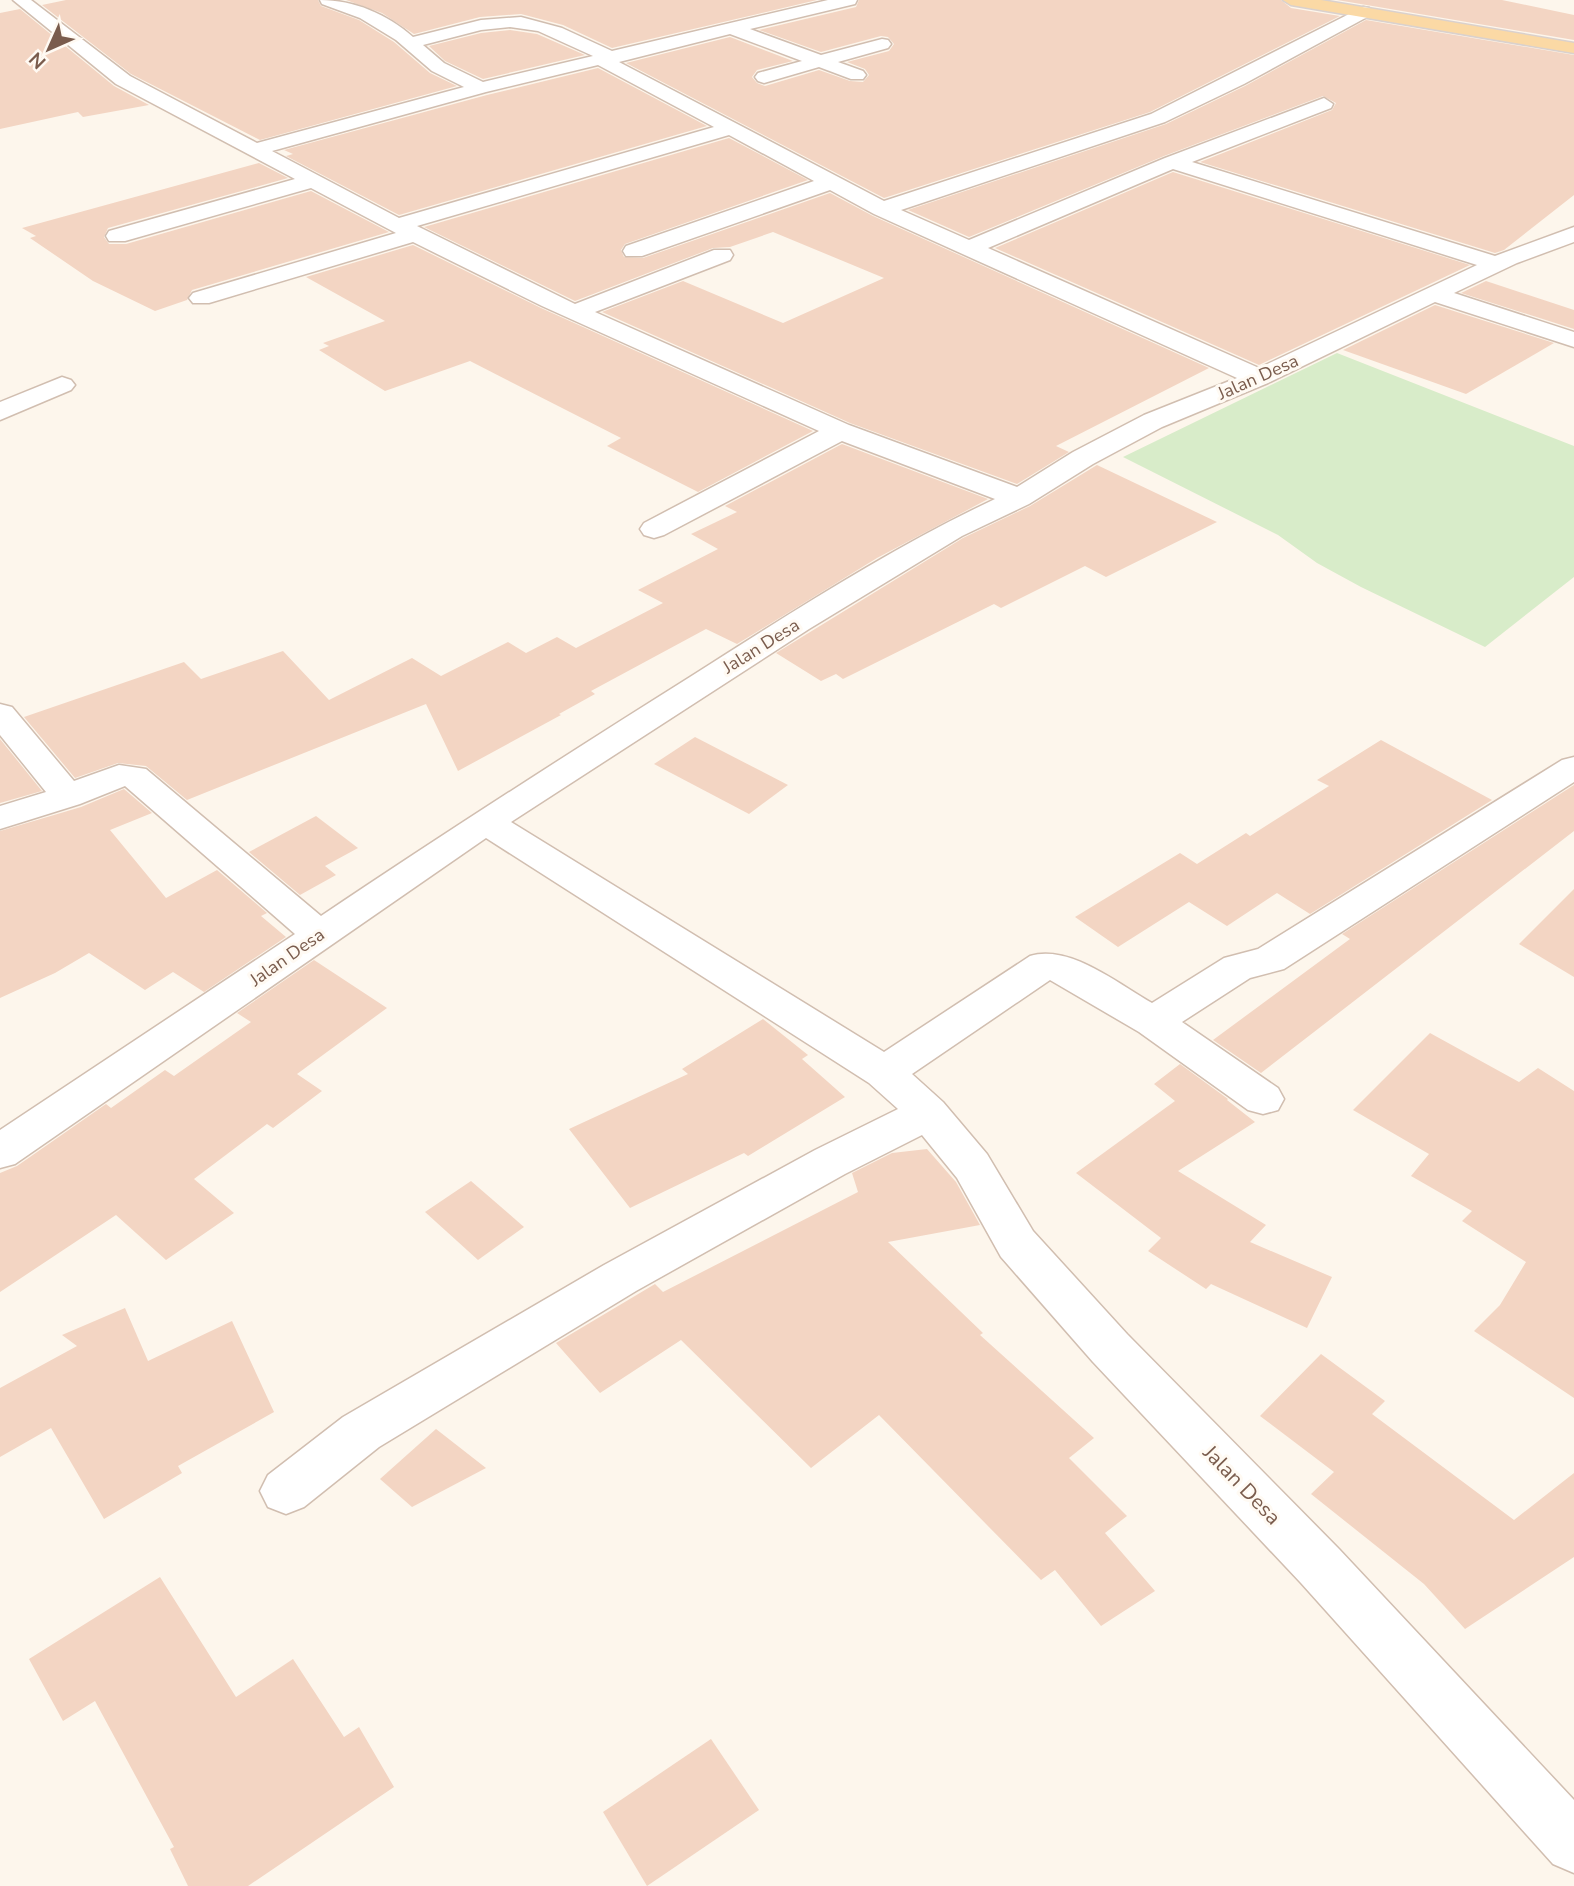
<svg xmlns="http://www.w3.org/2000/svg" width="1574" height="1886" viewBox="0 0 1574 1886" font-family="'Nunito Sans',sans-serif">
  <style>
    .green { fill: #d8ecc9 }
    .building { fill: #f3d5c3 }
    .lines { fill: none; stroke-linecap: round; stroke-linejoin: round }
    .minor-casing { stroke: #d1beb0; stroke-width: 3 }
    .major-casing { stroke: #dad1cd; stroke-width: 3 }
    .minor { fill: #fff; fill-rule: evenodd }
    .major { fill: #fbd9a5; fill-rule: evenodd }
    .labels { text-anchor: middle; stroke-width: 6; stroke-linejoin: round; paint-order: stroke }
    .street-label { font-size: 18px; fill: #7a5c4d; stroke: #fffaf3 }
    .near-street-label { font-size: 21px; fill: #7a5c4d; stroke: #fffaf3 }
  </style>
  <rect width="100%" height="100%" fill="#fdf6ec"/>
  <polygon class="green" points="1337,353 1574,446 1574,577 1485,647 1361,587 1317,563 1278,535 1123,457"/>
  <g class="building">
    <polygon points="66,0 318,0 321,6 359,20 394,42 430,73 457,86 260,140 131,74 42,5"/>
    <polygon points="346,0 817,0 612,48 563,25 521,14 480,17 414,34 382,13"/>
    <polygon points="859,0 1281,0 1291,8 1340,16 1150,112 884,198 626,63 730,37 793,61 757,70 752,77 757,83 765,86 819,70 850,81 863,82 869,75 865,69 847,62 889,51 894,44 888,37 881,36 821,52 759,30 856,7"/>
    <polygon points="1337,0 1502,0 1574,15 1574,40"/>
    <polygon points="20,9 114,86 149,105 83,117 78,112 0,129 0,13"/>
    <polygon points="1366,20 1574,55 1574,195 1504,250 1495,253 1200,162 1332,110 1336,103 1323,96 1164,156 969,237 908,210 1166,124 1245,86"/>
    <polygon points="510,30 537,34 585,55 483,79 445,61 429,46 481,33"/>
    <polygon points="598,68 707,126 399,215 286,156 293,154 284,150 487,95"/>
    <polygon points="729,138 808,180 625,244 621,250 624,257 643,258 830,193 873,216 1209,368 1056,446 1069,452 1017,484 850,423 602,312 683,281 783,323 884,278 773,232 730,247 713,248 575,301 424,227"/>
    <polygon points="259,163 288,178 108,228 104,237 109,244 126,244 311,191 389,232 192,290 187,300 155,311 93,281 30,238 36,236 22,228"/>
    <polygon points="1173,172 1470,265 1259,365 995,248"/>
    <polygon points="413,245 541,308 813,431 698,492 607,446 621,438 470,361 385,391 319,350 329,346 323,343 385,321 306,277"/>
    <polygon points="1486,281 1574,310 1574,329 1461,293"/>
    <polygon points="1435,305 1554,343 1466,394 1343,350"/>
    <polygon points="842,444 988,499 877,558 737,644 706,629 591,691 595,694 559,714 561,715 458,771 426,704 187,800 146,766 118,763 75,778 24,717 184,662 201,679 283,651 329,700 412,658 441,676 508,642 526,653 557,637 576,648 663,603 638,590 718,549 691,534 737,512 725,506"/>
    <polygon points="1097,465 1217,522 1106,577 1085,566 1001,608 994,604 843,679 836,674 821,681 776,653 963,538 1030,506"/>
    <polygon points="695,737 788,785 749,814 654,764"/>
    <polygon points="0,739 42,791 0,803"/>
    <polygon points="1381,740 1492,800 1310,914 1277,893 1227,926 1189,902 1118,947 1075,917 1180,853 1197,864 1246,833 1250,836 1329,786 1317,780"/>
    <polygon points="1574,785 1574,831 1261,1073 1213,1040 1350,939 1342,934"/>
    <polygon points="124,789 152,813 110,830 166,898 217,870 267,913 261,916 286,937 204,992 173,972 145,990 89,953 55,973 0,998 0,831 81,807"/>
    <polygon points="316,816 358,848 325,866 336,875 300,895 249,852"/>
    <polygon points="1574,889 1574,977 1519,944"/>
    <polygon points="314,960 387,1008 297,1074 322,1091 273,1128 267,1124 194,1179 234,1213 166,1260 116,1215 0,1292 0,1173 17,1166 106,1104 111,1108 165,1070 174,1076 251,1022 237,1013"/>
    <polygon points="763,1019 808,1055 802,1059 845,1097 748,1156 744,1153 630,1208 569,1129 688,1074 682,1069"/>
    <polygon points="1430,1033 1519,1082 1538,1068 1574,1091 1574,1398 1474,1331 1500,1305 1526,1262 1462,1221 1472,1211 1411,1176 1429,1154 1353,1110"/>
    <polygon points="1180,1064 1228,1099 1227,1100 1255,1122 1178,1171 1266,1225 1250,1242 1332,1277 1307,1328 1211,1284 1206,1289 1148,1251 1161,1238 1076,1173 1175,1101 1154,1084"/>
    <polygon points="927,1149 956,1182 980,1225 888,1242 983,1333 980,1335 1094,1438 1069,1458 1127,1516 1105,1533 1155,1591 1101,1626 1055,1570 1041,1580 879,1415 811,1468 681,1340 600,1393 556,1343 655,1284 663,1292 858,1192 852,1173 892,1153"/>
    <polygon points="471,1181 524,1227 478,1260 425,1212"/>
    <polygon points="125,1308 148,1361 232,1321 274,1412 178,1466 182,1473 104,1519 51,1428 0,1457 0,1388 77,1346 62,1335"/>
    <polygon points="1321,1354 1385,1401 1372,1414 1514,1520 1574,1473 1574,1557 1465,1629 1424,1584 1311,1494 1334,1472 1260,1416"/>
    <polygon points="436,1429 486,1468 412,1507 380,1479"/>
    <polygon points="160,1577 236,1697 293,1659 344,1737 359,1727 394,1787 248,1886 188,1886 170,1849 174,1847 95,1701 63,1721 29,1659"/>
    <polygon points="711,1739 759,1810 647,1886 603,1812"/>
  </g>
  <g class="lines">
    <g class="minor-casing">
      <g id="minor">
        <path d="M13 0H31L130 76 257 143 464 87 432 71 396 40 360 18 322 4 320 0C354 0 387 14 413 37L481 20 521 17 562 28 612 51 828 0H857L855 4 750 29 821 55 882 39 888 40 891 44 888 48 838 62 863 71 866 75 863 79H851L819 67 764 83 758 81 755 77 758 73 802 61 730 34 619 62 884 201 1151 114 1363 7 1369 8 1371 12 1369 16 1244 84 1165 122 901 210 969 240 1165 158 1324 98 1333 104 1331 108 1192 162 1495 256 1574 227V242L1517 263 1454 293 1574 332V347L1435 302 1268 383 1162 427 1093 464 1029 504 962 536 809 629 511 822 884 1052 1030 956C1070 944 1118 984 1152 1003L1224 958 1258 949 1562 760 1574 757V782L1284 969 1250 978 1182 1022 1278 1088 1284 1099 1278 1110 1263 1114 1248 1110 1139 1032 1050 980 912 1074 943 1102 987 1154 1033 1231 1127 1334 1339 1549 1574 1800V1873L1553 1864 1301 1583 1093 1362 1001 1257 957 1178 922 1135 845 1174 636 1291 379 1447 304 1507 286 1514 268 1507 260 1491 268 1475 343 1417 604 1265 815 1150 898 1109 869 1083 486 838 15 1164 0 1168V1130L295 934 125 786 80 804 0 829V806L46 792 0 735V704L12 707 74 781 119 765 146 769 321 916C443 834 566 755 690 677 789 614 889 549 995 499L842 441 664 535 654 538 644 535 640 529 644 523 819 431 542 306 413 242 209 303H193L189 298 193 293 396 233 311 188 125 241H109L106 236 109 231 295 179 116 84ZM510 27 538 31 593 56 483 82 444 63 423 45 481 30ZM598 65 714 127 399 218 272 151 486 92ZM729 135 814 181 626 246 623 251 626 256H642L830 190 874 214 1237 378 1144 415 1073 452 1017 487 849 425 595 312 730 260 733 255 730 250H714L575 304 417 226ZM1173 169 1477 265 1259 368 988 248Z"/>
        <polygon points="62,377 71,380 75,385 71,390 0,420 0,402"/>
      </g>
    </g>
    <g class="major-casing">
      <polygon id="major" points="1283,0 1321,0 1574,43 1574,53 1291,5"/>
    </g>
    <use href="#minor" class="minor"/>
    <use href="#major" class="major"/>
  </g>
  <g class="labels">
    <g class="street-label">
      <text transform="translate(1258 377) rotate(-24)" y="6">Jalan Desa</text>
      <text transform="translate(761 646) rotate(-32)" y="6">Jalan Desa</text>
      <text transform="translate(287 957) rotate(-35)" y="6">Jalan Desa</text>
    </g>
    <g class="near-street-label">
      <text transform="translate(1242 1485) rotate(46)" y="7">Jalan Desa</text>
    </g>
  </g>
  <g transform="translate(49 49) rotate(225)" stroke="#fffaf3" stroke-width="5" paint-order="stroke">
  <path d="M0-5L12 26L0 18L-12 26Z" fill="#7a5c4d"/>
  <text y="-10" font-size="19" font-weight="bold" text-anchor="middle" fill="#7a5c4d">N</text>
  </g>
</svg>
